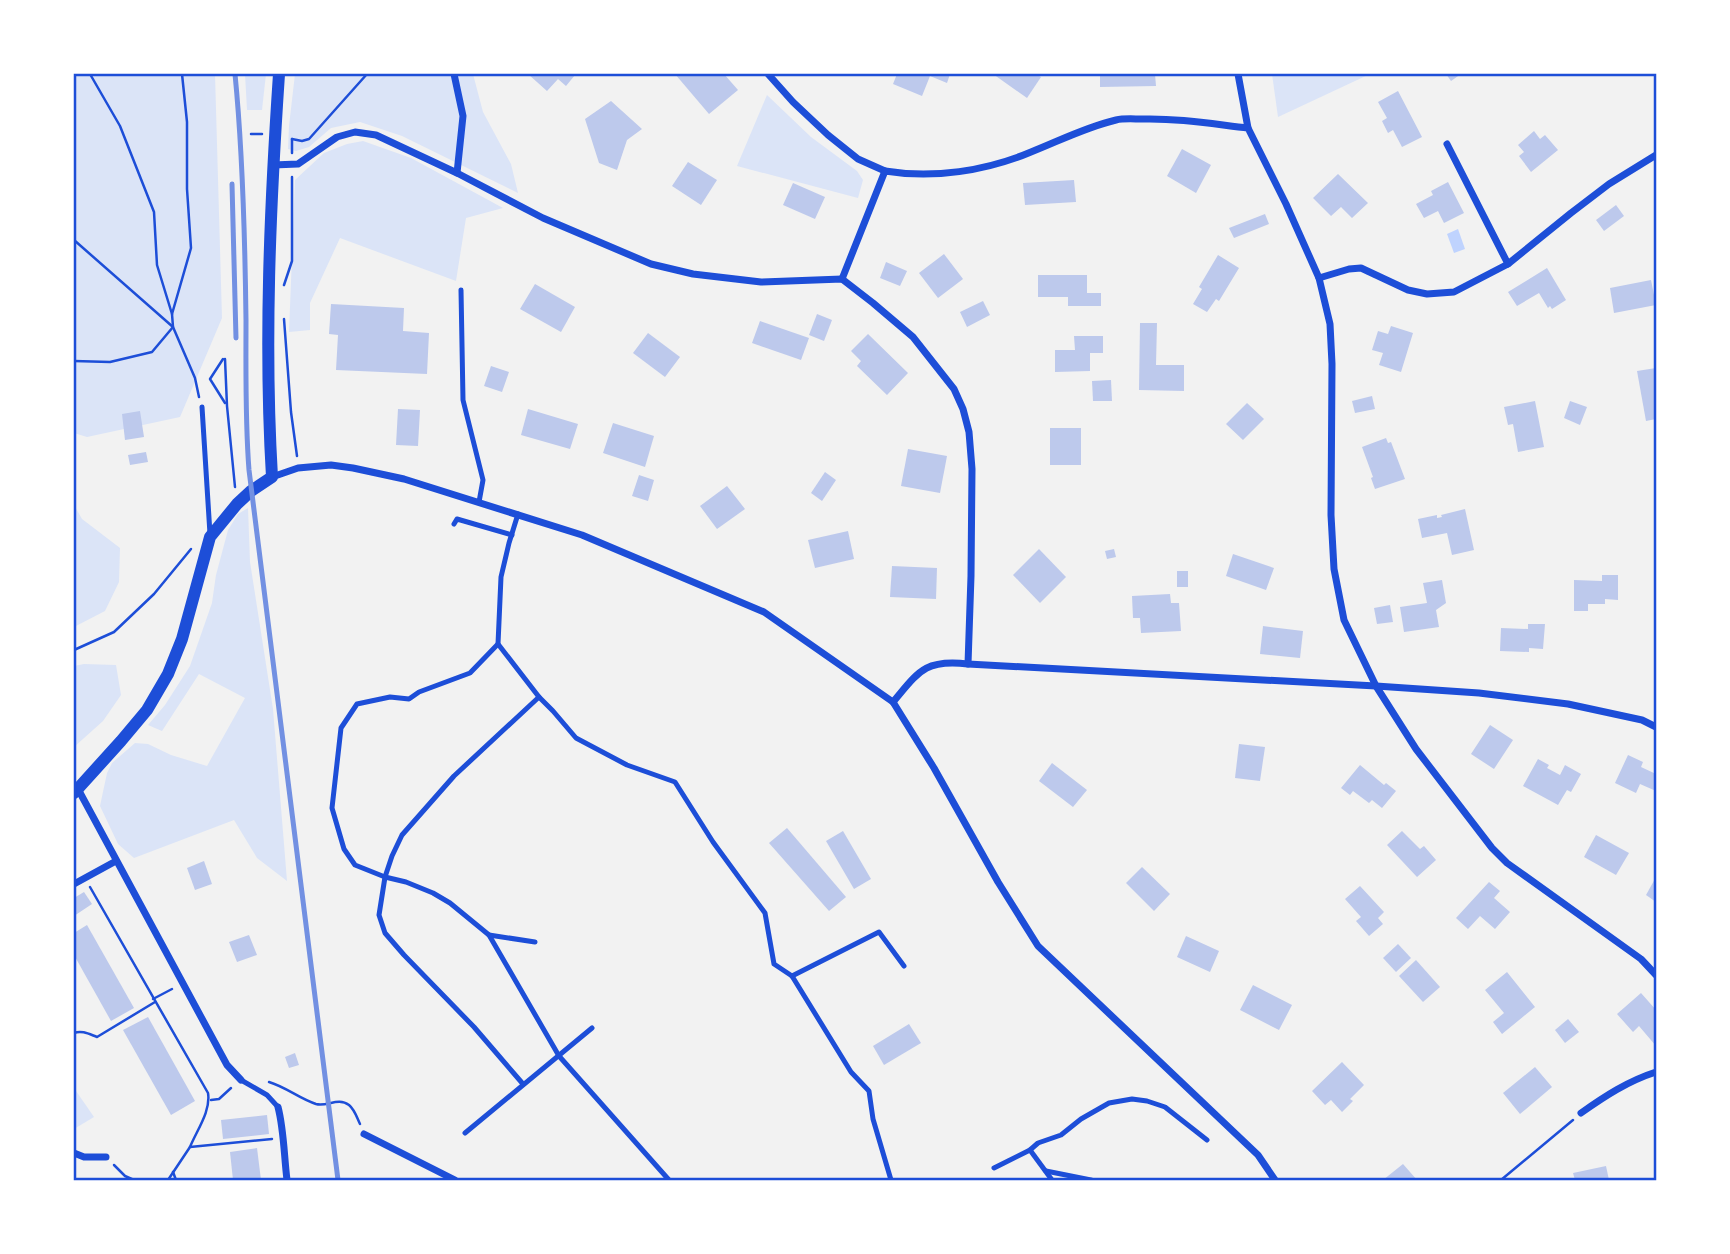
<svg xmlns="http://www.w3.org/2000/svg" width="1730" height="1254" viewBox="0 0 1730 1254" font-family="Barlow,sans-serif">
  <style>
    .green { fill: #dbe4f7 }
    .water { fill: #bfd3fe }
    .building { fill: #bdc9ec }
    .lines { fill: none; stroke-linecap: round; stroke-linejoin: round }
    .path { stroke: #1d4ed8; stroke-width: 2.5 }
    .service { stroke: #1d4ed8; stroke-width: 5 }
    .minor { stroke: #1d4ed8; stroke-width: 7 }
    .tertiary { stroke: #1d4ed8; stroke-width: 12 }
    .rail { stroke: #7290e2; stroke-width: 5 }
    .neatline { fill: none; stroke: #1d4ed8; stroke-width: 2.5 }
  </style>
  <rect width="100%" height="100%" fill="#f2f2f2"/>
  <g class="green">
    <polygon points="74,74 215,74 222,318 180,417 87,437 74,433"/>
    <polygon points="245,74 266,74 262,110 247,110"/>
    <polygon points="295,74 473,74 483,112 511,164 518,193 402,136 360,122 331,128 309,147 296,151 288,149 289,126"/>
    <polygon points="1272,74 1370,74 1278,117"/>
    <polygon points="767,95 811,137 857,171 863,180 858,198 737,166"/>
    <polygon points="363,141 411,158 503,208 466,218 456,281 340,238 310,303 310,330 289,332 295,180 324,153 347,144"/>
    <polygon points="74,505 82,519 120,548 119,582 105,611 74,627"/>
    <polygon points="248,508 250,562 273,709 287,881 257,858 234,820 134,858 118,844 100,806 107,773 112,763 135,743 148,744 171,755 207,766 245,698 199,674 162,731 148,725 165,705 190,666 212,603 216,575 228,530 238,514"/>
    <polygon points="84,664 116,665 121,695 103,721 74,747 74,666"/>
    <polygon points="74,1088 94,1117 74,1129"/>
  </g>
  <polygon class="water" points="1458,229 1465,249 1454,253 1447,234"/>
  <g class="building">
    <polygon points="528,74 573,74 575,75 566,86 558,79 547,91"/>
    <polygon points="675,74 724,74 738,90 709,114"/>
    <polygon points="897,74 950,74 947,83 930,76 922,96 893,84"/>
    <polygon points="993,74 1036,74 1041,77 1027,98"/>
    <polygon points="1100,74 1155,74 1156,86 1100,87"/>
    <polygon points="1446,74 1461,74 1451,81"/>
    <polygon points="1398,91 1422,137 1402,147 1393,130 1388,133 1382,121 1387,118 1378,102"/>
    <polygon points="611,101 642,129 627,140 617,170 599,163 585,119"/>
    <polygon points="1534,131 1540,139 1545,135 1558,150 1531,172 1519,156 1524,152 1518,145"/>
    <polygon points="1182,149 1211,165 1196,193 1167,176"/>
    <polygon points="688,162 717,180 701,205 672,186"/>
    <polygon points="1338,174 1368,203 1352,218 1341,207 1331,216 1313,198"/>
    <polygon points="1074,180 1076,202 1025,205 1023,183"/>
    <polygon points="1448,182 1464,213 1444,223 1438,211 1424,218 1416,204 1433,195 1431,191"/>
    <polygon points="793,183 825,197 815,219 783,205"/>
    <polygon points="1616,205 1624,216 1604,231 1596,220"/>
    <polygon points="1265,214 1269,224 1234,238 1229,228"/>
    <polygon points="944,254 963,279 938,298 919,273"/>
    <polygon points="1218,255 1239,268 1219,301 1216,299 1207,312 1193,304 1202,289 1199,287"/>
    <polygon points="886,262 907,271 900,286 880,278"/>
    <polygon points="1547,268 1566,300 1552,309 1550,306 1548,308 1539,293 1517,306 1508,292"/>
    <polygon points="1038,275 1087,275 1087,293 1101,293 1101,306 1068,306 1068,297 1038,297"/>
    <polygon points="1651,280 1656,305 1614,313 1610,288"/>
    <polygon points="535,284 575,307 561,332 520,309"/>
    <polygon points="983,301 990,315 967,327 960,312"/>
    <polygon points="331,304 404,308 403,331 429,333 427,374 336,370 338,335 329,334"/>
    <polygon points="817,314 832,320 824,341 809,335"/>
    <polygon points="760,321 809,338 801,360 752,343"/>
    <polygon points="1140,323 1157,323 1156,365 1184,365 1184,391 1139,390"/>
    <polygon points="1391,326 1413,333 1401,372 1379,365 1383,353 1372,350 1378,331 1388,334"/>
    <polygon points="648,333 680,357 665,377 633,353"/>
    <polygon points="868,334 908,373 887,395 857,366 861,361 851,351"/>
    <polygon points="1074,336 1103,336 1103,353 1090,353 1090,371 1055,372 1055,350 1075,350"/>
    <polygon points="491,366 509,372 502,392 484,386"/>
    <polygon points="1656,368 1656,419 1646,421 1637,371"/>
    <polygon points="1111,380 1112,401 1093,401 1092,381"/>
    <polygon points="1372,396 1375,409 1355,413 1352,401"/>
    <polygon points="1535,401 1544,447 1518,452 1513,424 1508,425 1504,407"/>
    <polygon points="1570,401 1587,407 1580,425 1564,418"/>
    <polygon points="1247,403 1264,419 1243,440 1226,424"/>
    <polygon points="398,409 420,410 418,446 396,445"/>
    <polygon points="528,409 578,424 570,449 521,435"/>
    <polygon points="140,411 144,437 125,440 122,414"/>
    <polygon points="613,423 654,436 645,467 603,453"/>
    <rect x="1050" y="428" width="31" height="37"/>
    <polygon points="1386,438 1388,443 1391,442 1405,479 1375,489 1371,478 1373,477 1362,447"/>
    <polygon points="908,449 947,456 940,493 901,486"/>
    <polygon points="146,452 148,462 130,465 128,455"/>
    <polygon points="825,472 836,480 822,501 811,493"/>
    <polygon points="639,475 654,480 648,501 632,496"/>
    <polygon points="727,486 745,509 717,529 700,506"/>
    <polygon points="1465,509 1474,550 1452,555 1447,533 1422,538 1418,519 1437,515 1437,518 1442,517 1441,515"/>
    <polygon points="848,531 854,559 815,568 808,540"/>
    <polygon points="1039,549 1066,577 1040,603 1013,575"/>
    <polygon points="1114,549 1116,557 1107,559 1105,551"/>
    <polygon points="1233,554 1274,568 1266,590 1226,576"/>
    <polygon points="892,566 937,568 936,599 890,597"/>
    <rect x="1177" y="571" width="11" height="16"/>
    <polygon points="1602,575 1618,575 1618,600 1605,599 1605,604 1588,604 1588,611 1574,611 1574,580 1602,581"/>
    <polygon points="1442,580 1446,603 1436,610 1439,627 1404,632 1400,607 1427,603 1423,583"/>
    <polygon points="1170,594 1171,603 1179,603 1181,631 1141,633 1140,618 1133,618 1132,596"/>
    <polygon points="1390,605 1393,622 1377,624 1374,608"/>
    <polygon points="1528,624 1545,624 1543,649 1529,648 1529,652 1500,651 1501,628 1528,629"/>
    <polygon points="1263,626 1303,631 1300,658 1260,654"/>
    <polygon points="1490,725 1513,740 1494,769 1471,754"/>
    <polygon points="1239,744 1265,747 1260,781 1235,778"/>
    <polygon points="1628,755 1643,762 1641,767 1656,774 1656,791 1640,784 1636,793 1615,783"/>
    <polygon points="1538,759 1549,765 1547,768 1560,775 1565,765 1581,774 1571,792 1567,790 1558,805 1523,786"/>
    <polygon points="1052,763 1087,790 1073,807 1039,781"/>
    <polygon points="1360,765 1384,785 1386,783 1396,791 1382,808 1372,800 1369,803 1353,791 1350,795 1341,788"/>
    <polygon points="787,828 846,897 829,911 769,843"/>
    <polygon points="843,831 871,879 854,889 826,841"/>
    <polygon points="1402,831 1420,849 1424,846 1436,860 1417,877 1387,845"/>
    <polygon points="1596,835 1629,853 1616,875 1584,857"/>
    <polygon points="204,861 212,884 195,890 187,868"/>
    <polygon points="1142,867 1170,894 1154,911 1126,883"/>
    <polygon points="1656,877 1656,902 1646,895"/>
    <polygon points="1489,882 1500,891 1494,898 1510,912 1495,929 1480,916 1468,929 1456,918"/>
    <polygon points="1360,886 1384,912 1378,918 1383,924 1369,936 1356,921 1361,917 1345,899"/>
    <polygon points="84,892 92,904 74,916 74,898"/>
    <polygon points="87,925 134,1008 111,1021 74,955 74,933"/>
    <polygon points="249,935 257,955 237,962 229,942"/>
    <polygon points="1186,936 1219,951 1210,972 1177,957"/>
    <polygon points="1398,944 1411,958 1396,972 1383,958"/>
    <polygon points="1416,960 1440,987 1423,1002 1399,976"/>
    <polygon points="1507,972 1535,1007 1502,1034 1493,1022 1504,1013 1485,990"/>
    <polygon points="1253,985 1292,1005 1279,1030 1240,1010"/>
    <polygon points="1641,993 1656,1010 1655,1013 1656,1014 1656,1046 1639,1026 1633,1032 1617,1014"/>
    <polygon points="148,1017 195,1101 171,1115 123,1030"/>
    <polygon points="1568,1019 1579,1032 1565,1043 1555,1030"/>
    <polygon points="909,1024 921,1043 884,1065 873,1046"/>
    <polygon points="295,1053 299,1065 289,1068 285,1057"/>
    <polygon points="1342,1062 1364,1085 1350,1099 1353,1101 1342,1112 1331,1100 1325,1105 1312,1091"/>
    <polygon points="1535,1067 1552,1087 1520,1114 1503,1093"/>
    <polygon points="267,1115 269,1134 223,1139 221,1120"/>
    <polygon points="257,1148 261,1180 233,1180 230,1152"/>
    <polygon points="1403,1164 1417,1180 1383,1180"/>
    <polygon points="1606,1166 1609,1180 1575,1180 1573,1173"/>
  </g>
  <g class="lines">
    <g class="path">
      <polyline points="90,74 120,126 154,212 157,265 172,314"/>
      <polyline points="251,134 262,134"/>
      <polyline points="292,139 292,153"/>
      <polyline points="292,139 302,141 309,139 367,74"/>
      <polyline points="74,240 173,327 195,378 199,397"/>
      <polyline points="284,285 292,261 292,177"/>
      <polyline points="284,319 291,412 297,456"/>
      <polyline points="223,359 210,379 225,403"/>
      <polyline points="225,359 227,406 235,487"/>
      <polyline points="74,361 110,362 152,352 173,327 172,314 191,248 187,189 187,122 182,74"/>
      <polyline points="74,650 114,632 154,594 191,549"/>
      <path d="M90 887 208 1093C211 1111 197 1130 190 1147"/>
      <polyline points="153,999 172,989"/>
      <path d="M74 1033C82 1030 89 1034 97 1037L155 1002"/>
      <path d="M269 1082C286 1087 300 1099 316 1104 327 1107 338 1097 349 1105 355 1110 357 1118 360 1124"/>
      <polyline points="211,1100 219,1099 231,1088"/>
      <polyline points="114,1165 125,1176 134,1180"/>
      <polyline points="173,1172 176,1180"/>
      <polyline points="168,1180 190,1147 272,1139"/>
      <polyline points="1501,1180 1573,1120"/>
    </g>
    <g class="service">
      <polyline points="461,290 463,400 483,480 479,502"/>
      <polyline points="202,407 210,534"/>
      <polyline points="518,514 509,543 501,577 498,644 539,697 553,711 576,738 627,765 675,782 713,842 765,913 774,964 792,976 851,1072 869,1091 873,1119 891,1180"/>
      <polyline points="454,524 457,519 512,535"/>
      <polyline points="498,644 470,673 419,692 409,699 390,697 357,704 341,728 332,808 344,849 355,865 385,877 406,882 433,893 450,903 489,935 559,1056 669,1180"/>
      <polyline points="489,935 535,942"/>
      <polyline points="792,976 879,932 904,966"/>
      <polyline points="241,1080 267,1095 278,1107"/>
      <polyline points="523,1084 474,1027 404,955 385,933 379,915 385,877 392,856 402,835 454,776 539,697"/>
      <polyline points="465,1133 592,1028"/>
      <polyline points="1030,1150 1052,1180"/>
      <polyline points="994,1168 1030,1150 1038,1143 1061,1135 1081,1119 1109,1103 1132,1099 1147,1101 1165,1107 1207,1140"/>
      <polyline points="1046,1171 1091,1180"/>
    </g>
    <g class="minor">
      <polyline points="768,74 793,102 828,135 858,159 885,171"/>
      <polyline points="1238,74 1248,128"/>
      <polyline points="1447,144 1508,264"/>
      <polyline points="273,165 298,164 337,137 355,132 376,135 457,173 463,116 454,74"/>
      <polyline points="457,173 543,218 651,264 693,274 761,282 842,279 873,303 913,337 954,389 963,409 969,432 972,469 971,576 968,664"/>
      <polyline points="1319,278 1349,269 1361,268 1408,290 1427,294 1454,292 1508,264 1571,213 1609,184 1656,155"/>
      <path d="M842 279 885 171C933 179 986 171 1031 152 1059 141 1086 127 1116 120 1124 118 1134 119 1142 119 1178 118 1213 124 1248 128L1286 204 1319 278 1330 324 1332 364 1331 515 1334 569 1344 620 1376 686 1416 749 1492 848 1507 863 1641 959 1656 975"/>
      <polyline points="272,477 298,468 331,465 353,468 404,479 582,535 764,612 893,702 934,768 998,882 1038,946 1258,1155 1275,1180"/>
      <path d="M893 702C919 671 925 659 968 664L1376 686 1479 693 1568 704 1642 720 1656 727"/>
      <polyline points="78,789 227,1065 241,1080"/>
      <polyline points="74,884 116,861"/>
      <path d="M278 1107C284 1130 284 1156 287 1180"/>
      <path d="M1581 1113C1605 1096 1628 1081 1656 1072"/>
      <polyline points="364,1134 455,1180"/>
      <polyline points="74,1153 84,1157 106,1157"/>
    </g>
    <path class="tertiary" d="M74 793 121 741 147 710 168 674 182 639 210 537 237 504 251 491 272 477C264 343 270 208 279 74"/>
    <g class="rail">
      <path d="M235 74C243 155 245 238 246 320 246 370 245 420 249 470L338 1180"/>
      <polyline points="232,184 236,338"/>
    </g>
  </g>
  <rect width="1730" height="1254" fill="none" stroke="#ffffff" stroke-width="150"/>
  <rect x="75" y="75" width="1580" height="1104" class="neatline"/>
</svg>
